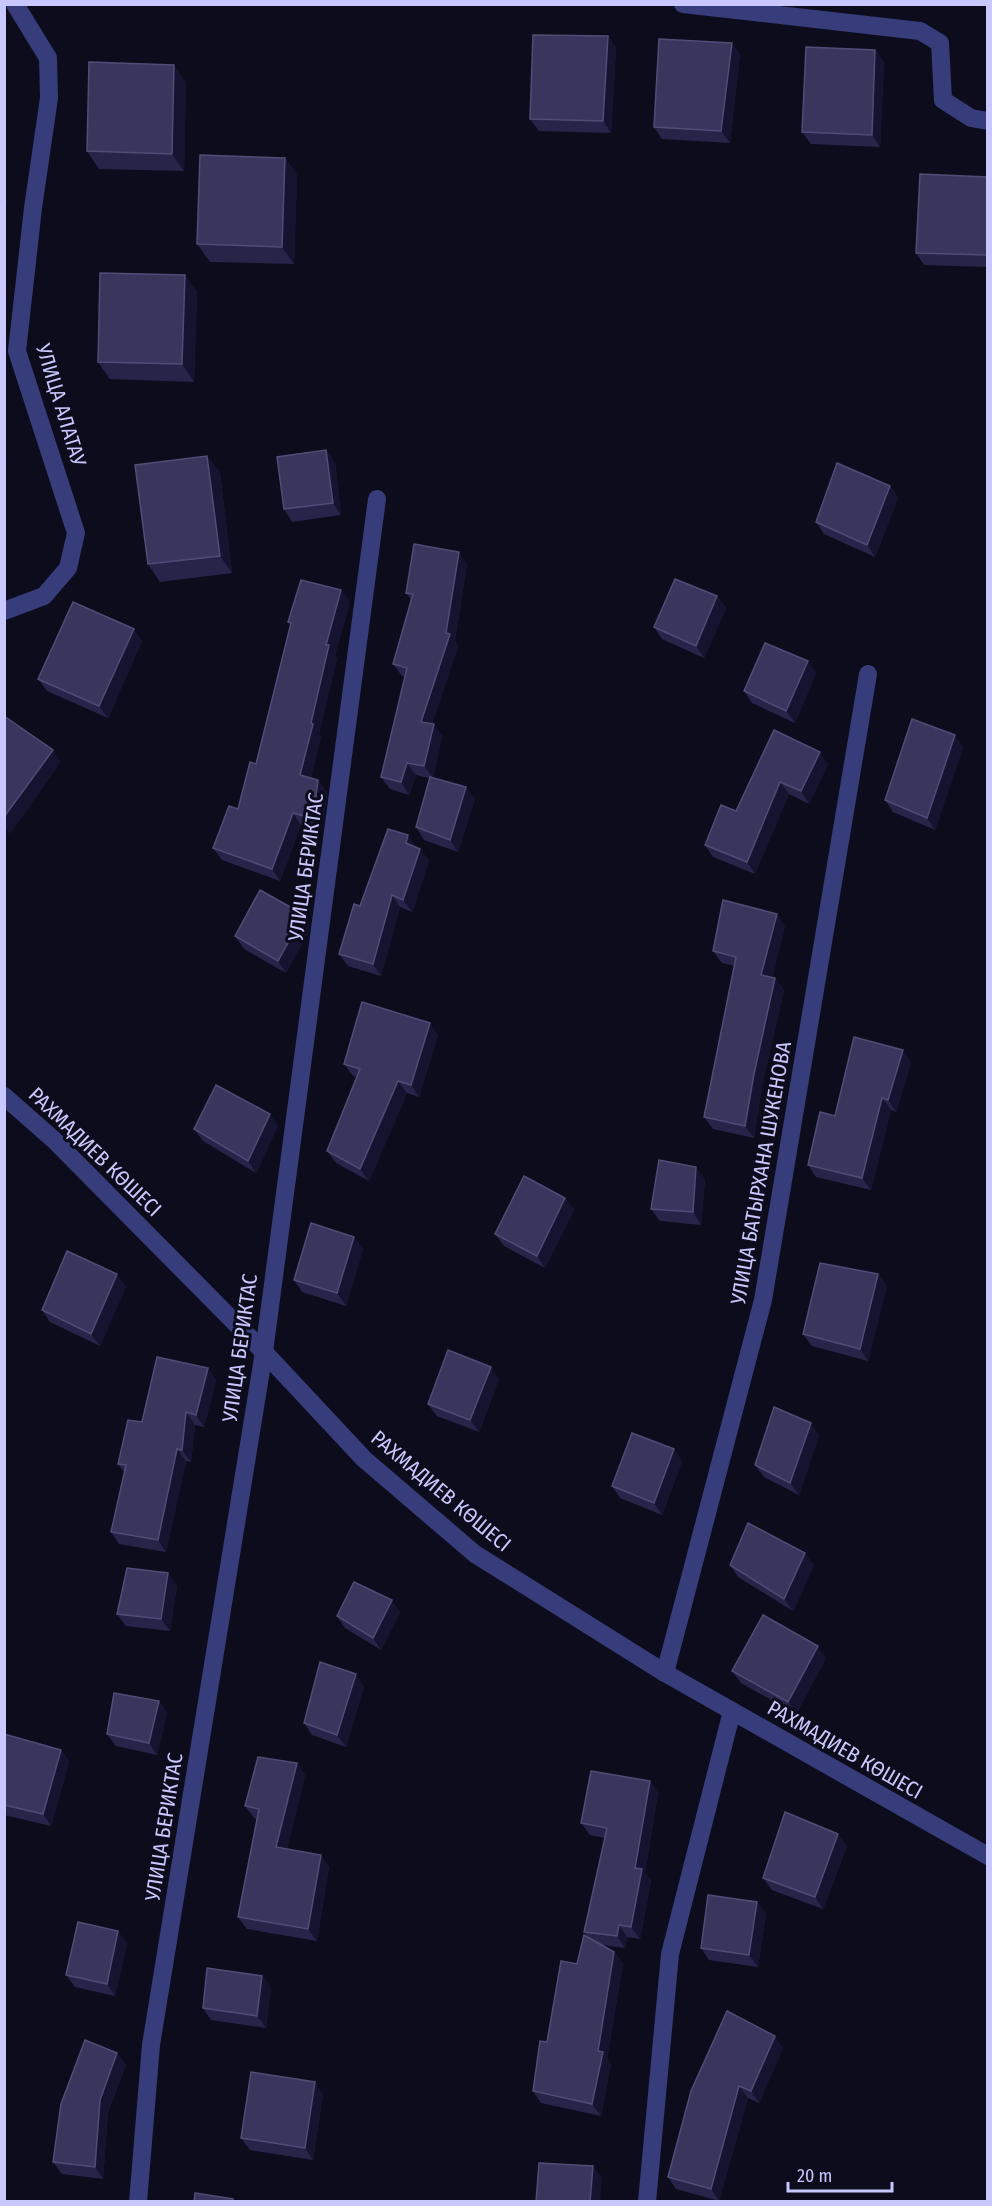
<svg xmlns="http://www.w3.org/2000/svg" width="992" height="2206" viewBox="0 0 992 2206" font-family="'Fira Sans Condensed',sans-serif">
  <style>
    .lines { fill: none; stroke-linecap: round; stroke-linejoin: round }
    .minor { stroke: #373c7a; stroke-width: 18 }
    .wall { fill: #27244a }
    .shaded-wall { fill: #15132f }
    .building { fill: #38365d; stroke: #4f4d76; stroke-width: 1.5 }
    .labels { text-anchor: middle; stroke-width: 6; stroke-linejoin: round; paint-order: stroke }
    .street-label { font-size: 21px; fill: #c8c8fe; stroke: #0d0c1c }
  </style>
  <rect width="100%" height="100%" fill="#0d0c1c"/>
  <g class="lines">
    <g class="minor">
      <polyline points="683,4 920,31 940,43 943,100 971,118 988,121"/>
      <polyline points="4,611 44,596 68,568 76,533 17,351 33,208 49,98 48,58 15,4"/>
      <polyline points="4,1096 54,1140 264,1352 364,1459 475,1554 665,1673 988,1856"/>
      <polyline points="665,1673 763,1300 868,674"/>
      <polyline points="138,2202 151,2045 264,1352 377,499"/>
      <polyline points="647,2202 670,1954 732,1711"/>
    </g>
  </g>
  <g class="wall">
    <polygon points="608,36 616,48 611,133 539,131 530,119"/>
    <polygon points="732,43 740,55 730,143 662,139 654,127"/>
    <polygon points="875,50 884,62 880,147 811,144 802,132"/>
    <polygon points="186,82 184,171 99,169 87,151"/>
    <polygon points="285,158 297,175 294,264 210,262 197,244"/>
    <polygon points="987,177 987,267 924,265 916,253"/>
    <polygon points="185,275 197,293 194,382 110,379 98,362"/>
    <polygon points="207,456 220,473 232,573 160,582 148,564"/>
    <polygon points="335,462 341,515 292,522 284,509"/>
    <polygon points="890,486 898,498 875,557 824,534 816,522"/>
    <polygon points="467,564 455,641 458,646 432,724 442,736 433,778 466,787 475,799 458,852 424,840 416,827 429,778 416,775 409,795 390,789 381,777 405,677 402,676 393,664 411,600 406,593"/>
    <polygon points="717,596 726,608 704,658 662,639 654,627"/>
    <polygon points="350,602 335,655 337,658 319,733 321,736 311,778 327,792 324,815 320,830 301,825 280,881 222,860 213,848 238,809 256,764 291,625 288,622"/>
    <polygon points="142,641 108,718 47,691 38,679"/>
    <polygon points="816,673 795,723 752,703 744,691"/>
    <polygon points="774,730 828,764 809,804 789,794 755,874 713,857 705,845 736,811"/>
    <polygon points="963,747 935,830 893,812 885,800"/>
    <polygon points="416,847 420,849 429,861 412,912 400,907 381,976 348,966 339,954 360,906"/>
    <polygon points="309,925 308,933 286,973 244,949 235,936"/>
    <polygon points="785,926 772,978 775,978 784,990 762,1086 754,1138 713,1129 704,1117 735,966 722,963 713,951"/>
    <polygon points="438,1035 419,1097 407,1093 369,1181 336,1163 327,1151 357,1077 353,1076 344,1064"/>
    <polygon points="911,1062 896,1112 891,1110 871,1190 816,1177 808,1165 835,1116"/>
    <polygon points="278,1126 256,1173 203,1141 194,1129"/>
    <polygon points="705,1179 701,1225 660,1221 651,1209"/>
    <polygon points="565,1198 574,1210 545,1268 504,1246 495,1234"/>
    <polygon points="363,1249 346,1306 302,1292 294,1280"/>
    <polygon points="878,1274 887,1286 868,1361 812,1346 803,1334"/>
    <polygon points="126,1286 100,1346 50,1322 42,1310"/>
    <polygon points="208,1368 216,1380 204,1427 195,1425 191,1462 186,1461 166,1552 119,1544 111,1532 124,1472 118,1464 142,1422"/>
    <polygon points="499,1379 479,1432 437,1416 428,1404"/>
    <polygon points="819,1435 799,1495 764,1477 755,1465"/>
    <polygon points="682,1461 662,1515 620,1498 612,1486"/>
    <polygon points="730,1565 814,1565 793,1611 738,1577"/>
    <polygon points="177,1585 170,1631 126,1626 117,1614"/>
    <polygon points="400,1612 381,1650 345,1628 337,1616"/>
    <polygon points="826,1658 796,1714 741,1683 732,1671"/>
    <polygon points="364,1686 346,1747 312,1735 304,1723"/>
    <polygon points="159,1701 167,1713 157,1755 116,1746 107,1734"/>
    <polygon points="4,1734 61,1750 69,1762 51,1826 4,1815"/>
    <polygon points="297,1763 305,1775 287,1849 321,1855 329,1867 317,1941 247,1929 238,1917 257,1819 254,1818 245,1806"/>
    <polygon points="650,1781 658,1793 645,1873 651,1881 640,1939 627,1937 625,1948 602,1945 614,1952 623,1964 607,2058 611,2064 601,2116 541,2103 533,2091 547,2042 577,1964 589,1938 584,1932 605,1838 590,1835 581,1823"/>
    <polygon points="847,1846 823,1909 772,1890 763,1878"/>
    <polygon points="757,1902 766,1914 758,1967 709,1960 701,1948"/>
    <polygon points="127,1943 115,1996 75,1987 66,1975"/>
    <polygon points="262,1976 271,1988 266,2028 211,2020 203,2008"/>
    <polygon points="783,2048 759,2103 748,2098 719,2201 676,2189 668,2177 691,2091"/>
    <polygon points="117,2053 126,2065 108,2112 103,2179 62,2174 53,2162"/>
    <polygon points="323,2094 313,2160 250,2150 241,2138"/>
  </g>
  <g class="shaded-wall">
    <polygon points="608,36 616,48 611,133 603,121"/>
    <polygon points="732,43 740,55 730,143 721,131"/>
    <polygon points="875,50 884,62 880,147 872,135"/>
    <polygon points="174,65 186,82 184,171 172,154"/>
    <polygon points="285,158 297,175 294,264 282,247"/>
    <polygon points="4,196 7,200 4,215"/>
    <polygon points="185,275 197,293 194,382 182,364"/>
    <polygon points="326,450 335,462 341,515 333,503"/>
    <polygon points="4,456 7,460 4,465"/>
    <polygon points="207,456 220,473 232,573 220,556"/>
    <polygon points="890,486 898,498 875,557 867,545"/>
    <polygon points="459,552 467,564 455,641 458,646 429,734 421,722 446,633"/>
    <polygon points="341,590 350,602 335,655 337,658 319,733 321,736 309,787 300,775 326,645"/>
    <polygon points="717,596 726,608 704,658 696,646"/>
    <polygon points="134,629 142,641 108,718 99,706"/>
    <polygon points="808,661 816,673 795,723 786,711"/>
    <polygon points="434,724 442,736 433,778 424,766"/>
    <polygon points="955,735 963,747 935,830 927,818"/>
    <polygon points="53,750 61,762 10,834 4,826 4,817"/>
    <polygon points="820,752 828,764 809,804 801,791"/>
    <polygon points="407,763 416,775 409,795 401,782"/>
    <polygon points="318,780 327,792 324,815 320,830 311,818"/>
    <polygon points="780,782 789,794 755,874 747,862"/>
    <polygon points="466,787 475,799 458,852 450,840"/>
    <polygon points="293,813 301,825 280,881 272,869"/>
    <polygon points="408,835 416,847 406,843"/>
    <polygon points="420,849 429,861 412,912 403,900"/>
    <polygon points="392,895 400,907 381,976 373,964"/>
    <polygon points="301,913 309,925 308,933 286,973 278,961"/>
    <polygon points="777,914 785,926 770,987 761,975"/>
    <polygon points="775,978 784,990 762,1086 754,1138 745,1126 754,1074"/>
    <polygon points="430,1023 438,1035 419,1097 411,1085"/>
    <polygon points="903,1050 911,1062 896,1112 888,1100"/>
    <polygon points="398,1081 407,1093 369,1181 360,1169"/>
    <polygon points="882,1098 891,1110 871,1190 862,1178"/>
    <polygon points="270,1114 278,1126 256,1173 248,1161"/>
    <polygon points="696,1167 705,1179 701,1225 693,1212"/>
    <polygon points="565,1198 574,1210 545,1268 537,1256"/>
    <polygon points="354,1237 363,1249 346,1306 337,1293"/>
    <polygon points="117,1274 126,1286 100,1346 91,1334"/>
    <polygon points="878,1274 887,1286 868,1361 860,1349"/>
    <polygon points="491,1367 499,1379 479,1432 470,1420"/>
    <polygon points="208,1368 216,1380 204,1427 196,1415"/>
    <polygon points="186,1412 195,1425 191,1462 182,1450"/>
    <polygon points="811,1423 819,1435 799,1495 790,1483"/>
    <polygon points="177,1449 186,1461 166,1552 158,1540"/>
    <polygon points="674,1449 682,1461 662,1515 654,1503"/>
    <polygon points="805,1553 814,1565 793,1611 784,1599"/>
    <polygon points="168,1573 177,1585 170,1631 161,1619"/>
    <polygon points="392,1600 400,1612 381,1650 373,1638"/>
    <polygon points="818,1646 826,1658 796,1714 788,1702"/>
    <polygon points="356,1674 364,1686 346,1747 337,1735"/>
    <polygon points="159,1701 167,1713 157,1755 149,1743"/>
    <polygon points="61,1750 69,1762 51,1826 43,1814"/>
    <polygon points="297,1763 305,1775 285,1859 276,1847"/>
    <polygon points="650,1781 658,1793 645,1873 651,1881 640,1939 631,1927 635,1868"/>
    <polygon points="838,1834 847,1846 823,1909 815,1897"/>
    <polygon points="321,1855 329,1867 317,1941 308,1929"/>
    <polygon points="757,1902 766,1914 758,1967 749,1955"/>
    <polygon points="619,1925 627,1937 625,1948 617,1936"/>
    <polygon points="118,1931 127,1943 115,1996 107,1984"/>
    <polygon points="614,1952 623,1964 607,2058 611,2064 601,2116 592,2104 598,2051"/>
    <polygon points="262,1976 271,1988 266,2028 257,2016"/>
    <polygon points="775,2036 783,2048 759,2103 751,2091"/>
    <polygon points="117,2053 126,2065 108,2112 103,2179 95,2167 100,2100"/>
    <polygon points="315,2082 323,2094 313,2160 305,2148"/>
    <polygon points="739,2086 748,2098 719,2201 711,2189"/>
    <polygon points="593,2166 602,2178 600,2202 590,2202"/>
  </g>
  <g class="building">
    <polygon points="533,35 608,36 603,121 530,119"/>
    <polygon points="659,39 732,43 721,131 654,127"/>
    <polygon points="806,47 875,50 872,135 802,132"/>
    <polygon points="89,62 174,65 172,154 87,151"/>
    <polygon points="200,155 285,158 282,247 197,244"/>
    <polygon points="920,174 987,177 987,255 916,253"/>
    <polygon points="100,273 185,275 182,364 98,362"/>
    <polygon points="326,450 333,503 284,509 277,457"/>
    <polygon points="207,456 220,556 148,564 135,465"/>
    <polygon points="837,463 890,486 867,545 816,522"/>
    <polygon points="414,544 459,552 446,633 450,634 421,722 434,724 424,766 407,763 401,782 381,777 407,668 393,664 413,594 406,593"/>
    <polygon points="675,579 717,596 696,646 654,627"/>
    <polygon points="301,580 341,590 326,645 329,645 311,723 313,724 300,775 318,780 315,803 311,818 293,813 272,869 213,848 229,806 238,809 250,762 256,764 291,623 288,622"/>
    <polygon points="73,602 134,629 99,706 38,679"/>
    <polygon points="765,643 808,661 786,711 744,691"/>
    <polygon points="4,716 53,750 4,817"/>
    <polygon points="912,719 955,735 927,818 885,800"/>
    <polygon points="774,730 820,752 801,791 780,782 747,862 705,845 721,805 736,811"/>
    <polygon points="430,777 466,787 450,840 416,827"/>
    <polygon points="388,829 408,835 406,843 420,849 403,900 392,895 373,964 339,954 354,904 360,906"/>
    <polygon points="260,890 301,913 300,921 278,961 235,936"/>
    <polygon points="723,900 777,914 761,975 775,978 754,1074 745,1126 704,1117 736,957 713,951"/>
    <polygon points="362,1002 430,1023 411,1085 398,1081 360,1169 327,1151 360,1069 344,1064"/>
    <polygon points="854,1037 903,1050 888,1100 882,1098 862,1178 808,1165 820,1112 835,1116"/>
    <polygon points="216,1085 270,1114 248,1161 194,1129"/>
    <polygon points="659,1160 696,1167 693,1212 651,1209"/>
    <polygon points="524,1176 565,1198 537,1256 495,1234"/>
    <polygon points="311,1223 354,1237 337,1293 294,1280"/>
    <polygon points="67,1251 117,1274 91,1334 42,1310"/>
    <polygon points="820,1263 878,1274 860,1349 803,1334"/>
    <polygon points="448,1350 491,1367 470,1420 428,1404"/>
    <polygon points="157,1357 208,1368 196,1415 186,1412 182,1450 177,1449 158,1540 111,1532 126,1465 118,1464 128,1420 142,1422"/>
    <polygon points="774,1407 811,1423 790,1483 755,1465"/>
    <polygon points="632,1433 674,1449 654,1503 612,1486"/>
    <polygon points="748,1523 805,1553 784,1599 730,1565"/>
    <polygon points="127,1568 168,1573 161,1619 117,1614"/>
    <polygon points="354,1582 392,1600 373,1638 337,1616"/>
    <polygon points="763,1615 818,1646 788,1702 732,1671"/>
    <polygon points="320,1662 356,1674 337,1735 304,1723"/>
    <polygon points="114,1693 159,1701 149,1743 107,1734"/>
    <polygon points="4,1734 61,1750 43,1814 4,1805"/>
    <polygon points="258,1757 297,1763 276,1847 321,1855 308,1929 238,1917 259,1809 245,1806"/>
    <polygon points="591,1771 650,1781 635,1868 642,1869 631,1927 619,1925 617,1936 584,1932 607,1828 581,1823"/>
    <polygon points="785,1812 838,1834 815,1897 763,1878"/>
    <polygon points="708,1895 757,1902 749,1955 701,1948"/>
    <polygon points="78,1922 118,1931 107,1984 66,1975"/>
    <polygon points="584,1935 614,1952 598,2051 603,2052 592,2104 533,2091 540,2041 547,2042 561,1961 577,1964"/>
    <polygon points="207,1968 262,1976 257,2016 203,2008"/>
    <polygon points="727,2011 775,2036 751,2091 739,2086 711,2189 668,2177 691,2091"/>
    <polygon points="85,2040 117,2053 100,2100 95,2167 53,2162 61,2104"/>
    <polygon points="251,2072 315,2082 305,2148 241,2138"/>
    <polygon points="539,2163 593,2166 590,2202 536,2202"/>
    <polygon points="195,2193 233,2199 233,2202 194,2202"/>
  </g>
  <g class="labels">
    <g class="street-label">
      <text transform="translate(61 405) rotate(73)" y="7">УЛИЦА АЛАТАУ</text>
      <text transform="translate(306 867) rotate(-82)" y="7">УЛИЦА БЕРИКТАС</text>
      <text transform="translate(95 1152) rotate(44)" y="7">РАХМАДИЕВ КӨШЕСІ</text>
      <text transform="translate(761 1173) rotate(-80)" y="7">УЛИЦА БАТЫРХАНА ШУКЕНОВА</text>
      <text transform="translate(240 1348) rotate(-82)" y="7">УЛИЦА БЕРИКТАС</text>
      <text transform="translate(441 1491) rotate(40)" y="7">РАХМАДИЕВ КӨШЕСІ</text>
      <text transform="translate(845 1750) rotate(30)" y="7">РАХМАДИЕВ КӨШЕСІ</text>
      <text transform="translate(164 1827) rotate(-81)" y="7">УЛИЦА БЕРИКТАС</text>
    </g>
  </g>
  <rect width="992" height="2206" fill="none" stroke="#c8c8fe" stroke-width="12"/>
  <path d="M788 2182v9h104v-9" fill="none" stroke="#c8c8fe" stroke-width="3"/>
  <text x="797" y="2182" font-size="18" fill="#c8c8fe" stroke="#0d0c1c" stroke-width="4.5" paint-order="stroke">20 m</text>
</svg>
